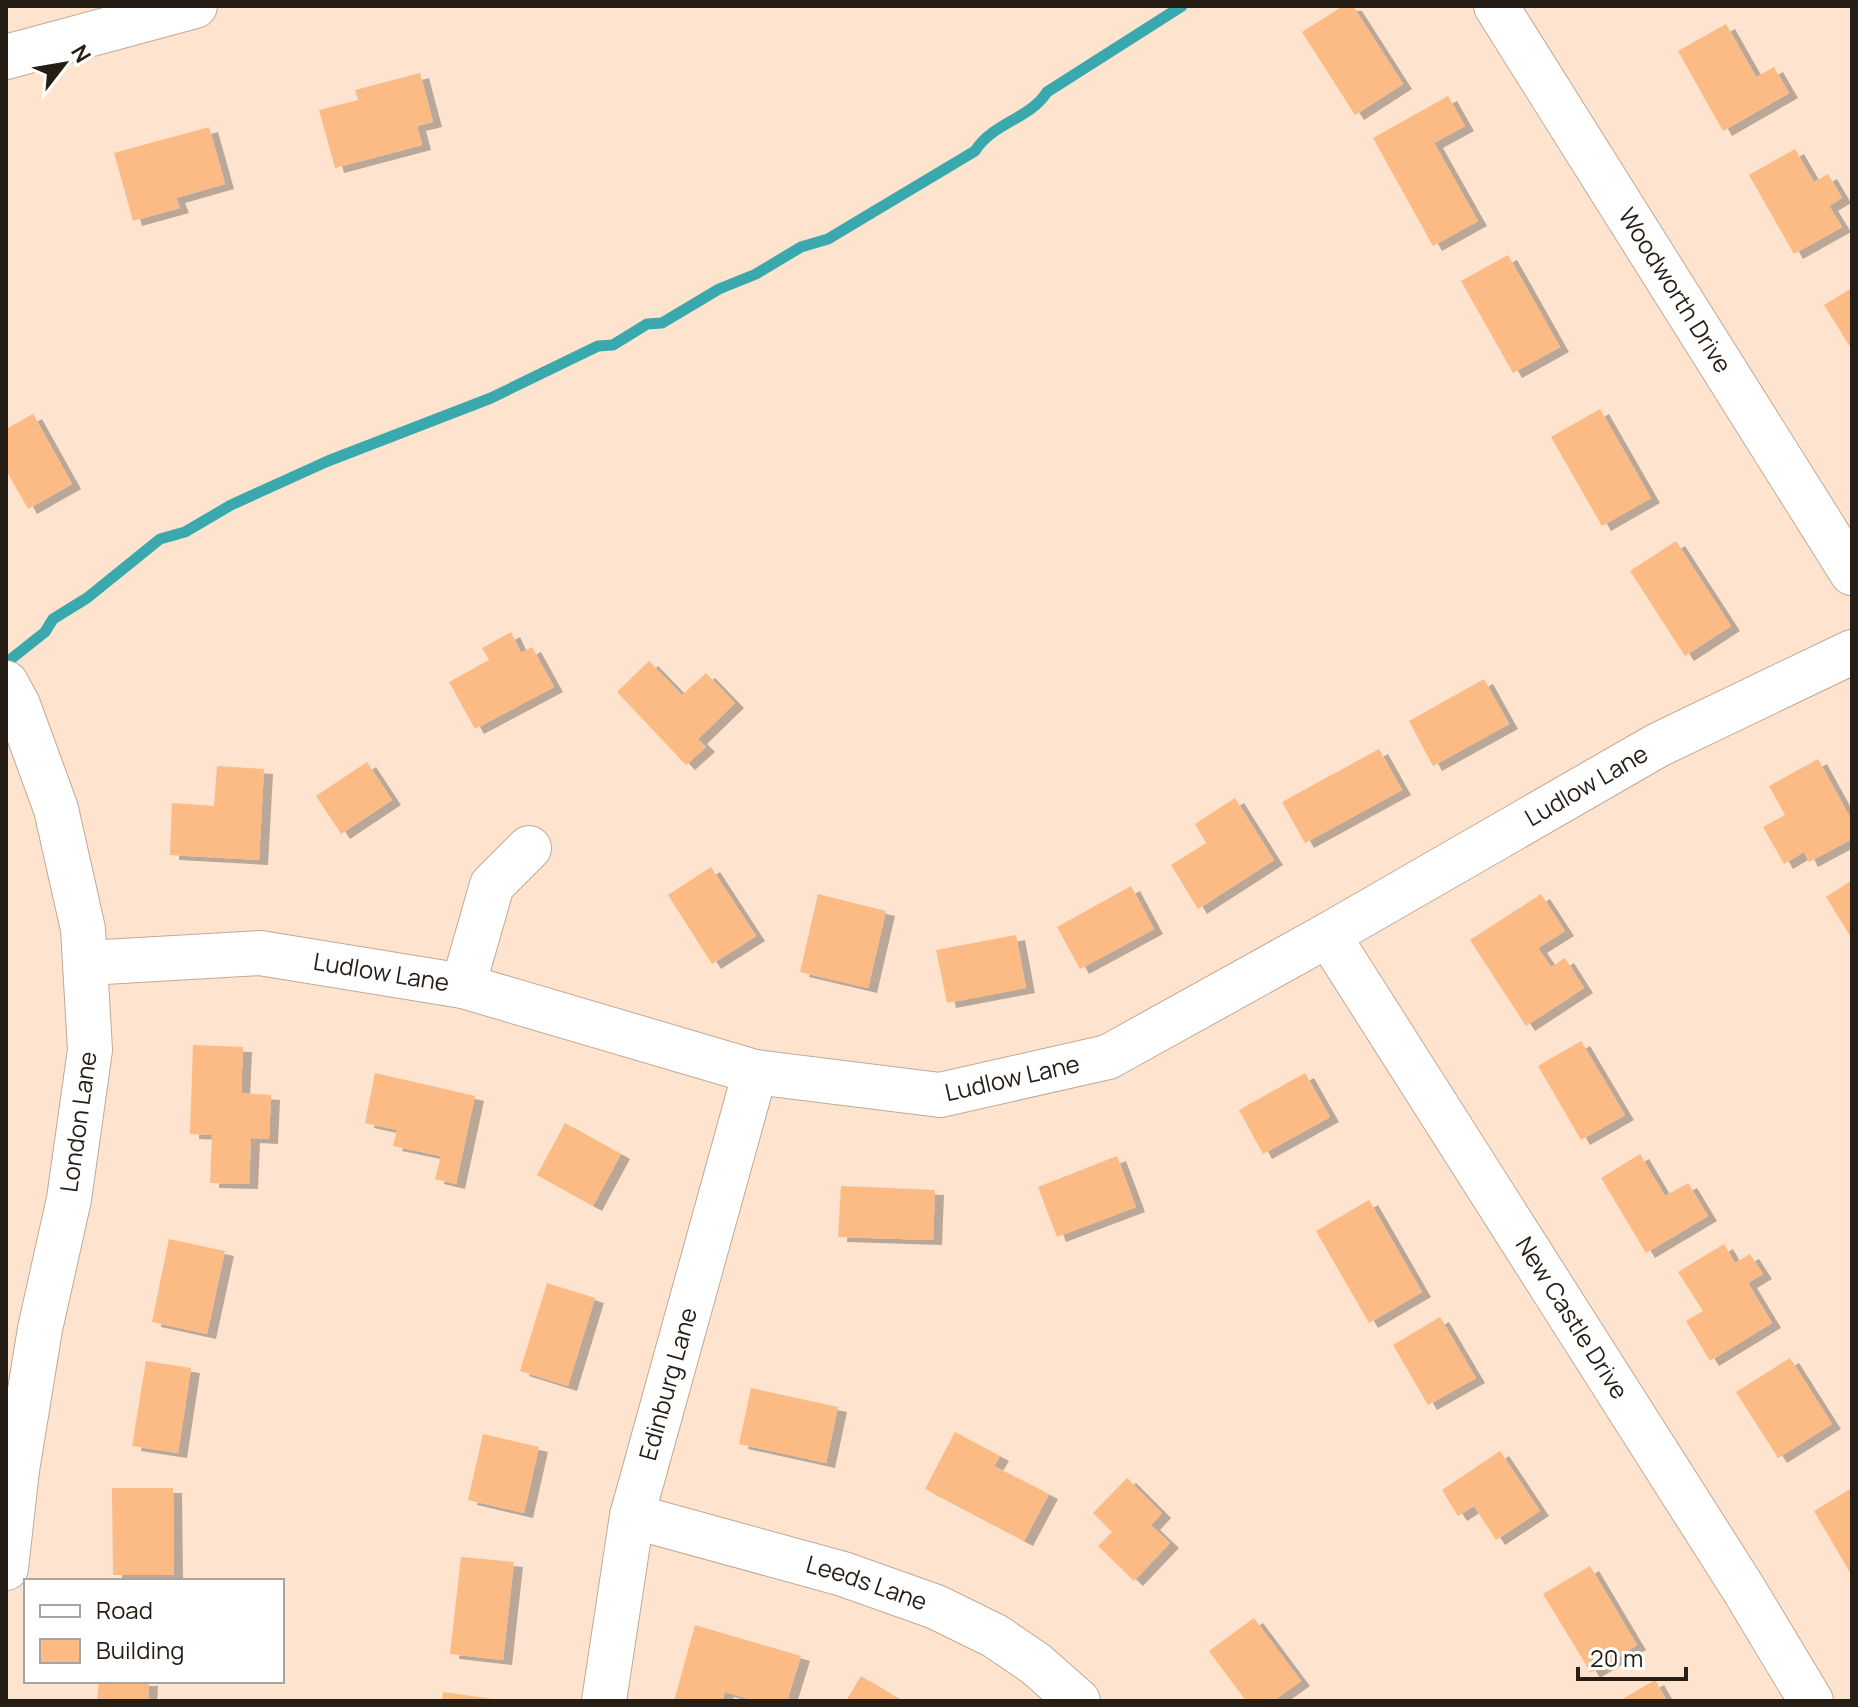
<svg xmlns="http://www.w3.org/2000/svg" width="1858" height="1707" viewBox="0 0 1858 1707" font-family="Manrope,sans-serif">
  <style>
    .lines { fill: none; stroke-linecap: round; stroke-linejoin: round }
    .stream { stroke: #3aa9ae; stroke-width: 11 }
    .building { fill: #fcba84; filter: url(#shadow) }
    .minor-casing { stroke: #c2a996; stroke-width: 46 }
    .minor { stroke: #fff; stroke-width: 44 }
    .labels { text-anchor: middle; stroke-width: 8; stroke-linejoin: round; paint-order: stroke }
    .street-label { font-size: 24px; fill: #261d15; stroke: #fff }
  </style>
  <defs>
    <filter id="shadow"><feDropShadow dx="9" dy="5" stdDeviation="0" flood-color="#0004"/></filter>
  </defs>
  <rect width="100%" height="100%" fill="#fee4cf"/>
  <g class="lines">
    <path class="stream" d="M6 663 45 632 53 619 87 598 160 539 185 532 231 505 328 461 491 398 598 346 613 345 647 324 662 323 719 289 756 274 801 247 828 239 975 151C992 123 1030 119 1047 92L1182 6"/>
  </g>
  <g class="building">
    <polygon points="1343,6 1353,6 1403,84 1355,115 1302,32"/>
    <polygon points="1726,24 1756,77 1774,67 1789,93 1723,131 1678,51"/>
    <polygon points="420,73 433,122 417,126 422,145 335,168 319,110 358,100 355,90"/>
    <polygon points="1448,96 1465,126 1434,143 1478,221 1433,246 1373,138"/>
    <polygon points="209,127 225,184 176,198 180,208 133,221 114,153"/>
    <polygon points="1795,149 1814,182 1828,174 1842,198 1829,206 1842,227 1794,254 1749,175"/>
    <polygon points="1508,255 1560,347 1513,373 1461,281"/>
    <polygon points="1852,288 1852,350 1824,305"/>
    <polygon points="1600,409 1651,498 1602,526 1551,437"/>
    <polygon points="33,414 72,484 28,509 6,470 6,429"/>
    <polygon points="1676,541 1731,626 1685,656 1630,571"/>
    <polygon points="511,632 521,653 532,647 554,687 475,729 449,682 489,660 482,648"/>
    <polygon points="649,661 682,695 706,673 735,703 698,739 706,747 686,765 617,692"/>
    <polygon points="1484,679 1509,724 1433,766 1409,721"/>
    <polygon points="1379,749 1402,790 1305,843 1282,802"/>
    <polygon points="1818,759 1852,821 1852,839 1809,862 1804,852 1784,864 1763,827 1785,815 1769,786"/>
    <polygon points="367,762 392,800 341,834 316,796"/>
    <polygon points="217,766 264,769 259,860 170,855 172,803 214,806"/>
    <polygon points="1235,798 1274,860 1198,909 1171,865 1206,843 1195,824"/>
    <polygon points="711,867 756,936 712,964 668,895"/>
    <polygon points="1852,880 1852,939 1826,897"/>
    <polygon points="1131,886 1154,929 1080,969 1057,927"/>
    <polygon points="818,894 886,911 868,988 800,972"/>
    <polygon points="1541,894 1565,931 1538,948 1551,967 1565,958 1584,988 1526,1026 1470,940"/>
    <polygon points="1016,935 1026,988 947,1003 936,950"/>
    <polygon points="1581,1041 1625,1115 1581,1140 1538,1066"/>
    <polygon points="193,1045 243,1047 241,1093 271,1095 269,1139 251,1138 249,1184 210,1183 212,1135 190,1134"/>
    <polygon points="375,1073 475,1096 456,1184 435,1179 441,1156 393,1146 397,1130 365,1123"/>
    <polygon points="1305,1073 1330,1117 1263,1154 1239,1110"/>
    <polygon points="565,1123 621,1154 593,1206 537,1175"/>
    <polygon points="1640,1154 1665,1196 1688,1183 1708,1216 1646,1253 1601,1178"/>
    <polygon points="1117,1156 1136,1207 1057,1237 1038,1187"/>
    <polygon points="841,1186 935,1190 933,1240 838,1237"/>
    <polygon points="1369,1200 1422,1292 1369,1323 1316,1231"/>
    <polygon points="169,1239 225,1251 207,1334 152,1322"/>
    <polygon points="1724,1244 1735,1263 1750,1254 1763,1274 1748,1283 1772,1323 1710,1361 1686,1321 1703,1311 1678,1272"/>
    <polygon points="547,1283 595,1298 568,1386 520,1371"/>
    <polygon points="1440,1317 1476,1378 1428,1405 1393,1345"/>
    <polygon points="1790,1358 1832,1424 1778,1458 1736,1392"/>
    <polygon points="146,1361 191,1368 178,1453 132,1446"/>
    <polygon points="751,1388 838,1407 826,1463 739,1444"/>
    <polygon points="955,1432 1000,1456 994,1466 1049,1494 1024,1541 925,1489"/>
    <polygon points="483,1434 539,1447 524,1513 468,1500"/>
    <polygon points="1500,1451 1540,1511 1496,1540 1474,1506 1458,1516 1442,1490"/>
    <polygon points="1127,1478 1162,1513 1151,1525 1170,1543 1134,1581 1098,1546 1112,1532 1093,1513"/>
    <polygon points="112,1488 173,1488 174,1575 113,1575"/>
    <polygon points="1852,1488 1852,1576 1814,1511"/>
    <polygon points="461,1557 514,1562 503,1660 450,1654"/>
    <polygon points="1590,1566 1637,1645 1591,1673 1543,1594"/>
    <polygon points="1254,1618 1301,1681 1273,1701 1246,1701 1209,1651"/>
    <polygon points="695,1625 801,1656 787,1701 756,1701 725,1692 722,1701 674,1701"/>
    <polygon points="861,1676 897,1698 895,1701 846,1701"/>
    <polygon points="1655,1680 1667,1701 1619,1701"/>
    <polygon points="99,1681 149,1681 148,1701 97,1701"/>
    <polygon points="443,1692 493,1699 492,1701 442,1701"/>
  </g>
  <g class="lines">
    <g class="minor-casing">
      <g id="minor">
        <path id="s1" d="M1496 6 1852 573"/>
        <polyline points="6,57 195,6"/>
        <polyline points="6,683 18,705 56,809 83,929 90,1050 69,1199 40,1329 17,1470 6,1568"/>
        <path id="s2" d="M1328 935 1743 1588 1811 1701"/>
        <path id="s3" d="M87 963 260 953 463 986 755 1072 940 1095 1108 1057 1328 935 1658 745 1852 652"/>
        <polyline points="463,986 492,885 529,848"/>
        <path id="s4" d="M632 1516 843 1574 936 1607 995 1636 1036 1664 1078 1701"/>
        <path id="s5" d="M604 1701 632 1516 755 1072"/>
      </g>
    </g>
    <use href="#minor" class="minor"/>
  </g>
  <g class="labels">
    <g class="street-label">
      <text dy="8" stroke="none"><textPath href="#s1" startOffset="336">Woodworth Drive</textPath></text>
      <text dy="8" stroke="none"><textPath href="#s3" startOffset="1592">Ludlow Lane</textPath></text>
      <text dy="8" stroke="none"><textPath href="#s3" startOffset="296">Ludlow Lane</textPath></text>
      <text dy="8" stroke="none"><textPath href="#s3" startOffset="944">Ludlow Lane</textPath></text>
      <text transform="translate(79 1122) rotate(-82)" y="8">London Lane</text>
      <text dy="8" stroke="none"><textPath href="#s2" startOffset="454">New Castle Drive</textPath></text>
      <text dy="8" stroke="none"><textPath href="#s5" startOffset="324">Edinburg Lane</textPath></text>
      <text dy="8" stroke="none"><textPath href="#s4" startOffset="244">Leeds Lane</textPath></text>
    </g>
  </g>
  <rect width="1858" height="1707" fill="none" stroke="#261d15" stroke-width="16"/>
  <rect x="24" y="1579" width="260" height="104" fill="#ffffff" stroke="#a8a5a1" stroke-width="2"/>
  <rect x="40" y="1605" width="40" height="12" fill="#ffffff" stroke="#a8a5a1" stroke-width="2"/>
  <text x="96" y="1619" font-size="24" fill="#261d15">Road</text>
  <rect x="40" y="1639" width="40" height="24" fill="#fcba84" stroke="#a8a5a1" stroke-width="2"/>
  <text x="96" y="1659" font-size="24" fill="#261d15">Building</text>
  <g transform="translate(64 64) rotate(59)" stroke="#ffffff" stroke-width="6" paint-order="stroke">
  <path d="M0-6L14 30L0 20L-14 30Z" fill="#261d15"/>
  <text y="-12" font-size="22" font-weight="bold" text-anchor="middle" fill="#261d15">N</text>
  </g>
  <path d="M1578 1667v12h108v-12" fill="none" stroke="#261d15" stroke-width="4"/>
  <text x="1590" y="1667" font-size="24" fill="#261d15" stroke="#ffffff" stroke-width="6" paint-order="stroke">20 m</text>
</svg>
